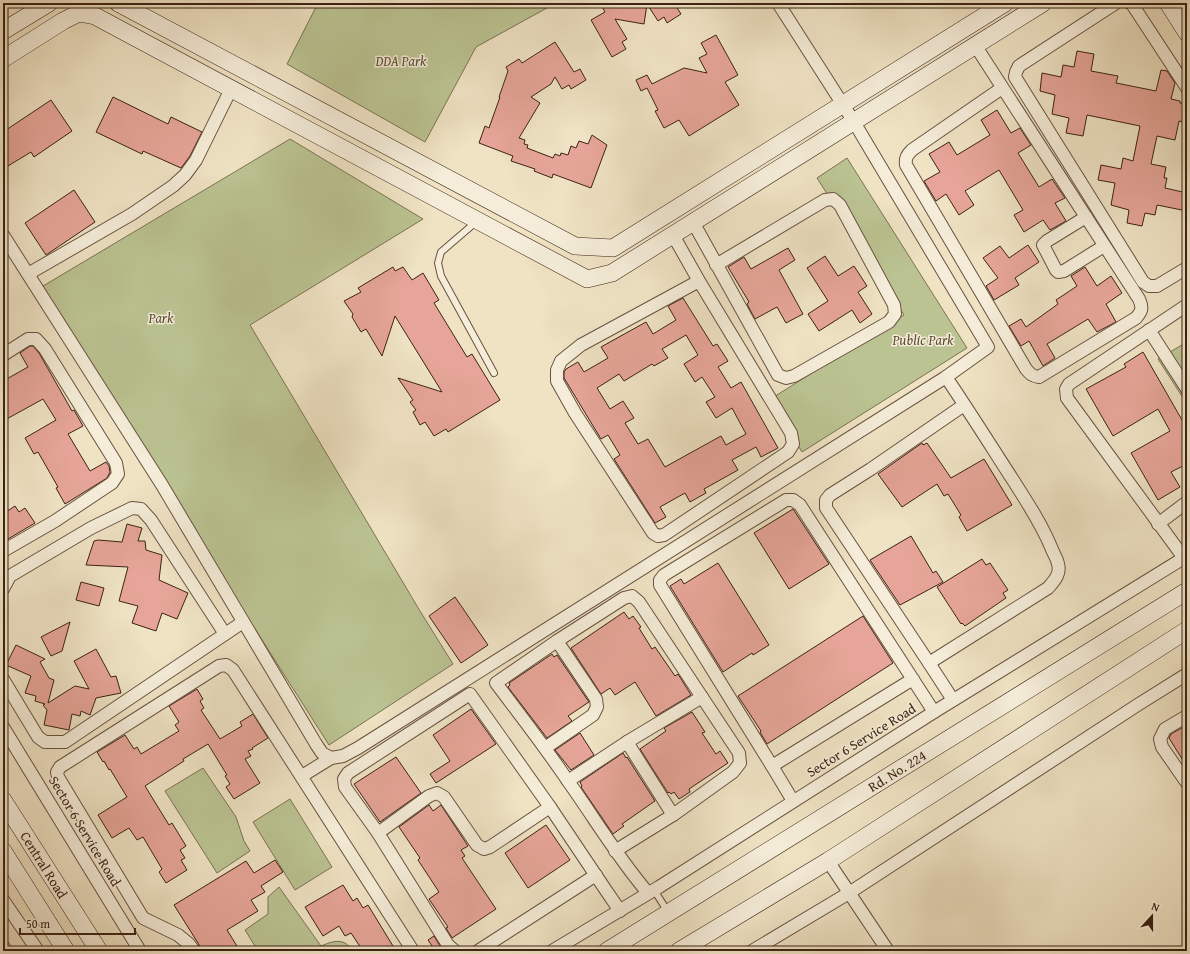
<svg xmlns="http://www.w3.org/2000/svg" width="1190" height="954" viewBox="0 0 1190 954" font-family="'Gentium Book Plus',serif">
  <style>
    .green { fill: #bbc392; stroke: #7c7253 }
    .building { fill: #e6a598; stroke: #3c2214; fill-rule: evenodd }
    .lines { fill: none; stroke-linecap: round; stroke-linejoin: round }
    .lane-casing { stroke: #695240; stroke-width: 8 }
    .street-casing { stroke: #695240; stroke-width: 14 }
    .secondary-casing { stroke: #3c2214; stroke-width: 18 }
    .lane { stroke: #f5edd9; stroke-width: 6 }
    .street { stroke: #f5edd9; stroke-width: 12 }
    .secondary { stroke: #f5edd9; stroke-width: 17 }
    .labels { text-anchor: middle; stroke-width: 3; stroke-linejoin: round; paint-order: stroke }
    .park-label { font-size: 14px; font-style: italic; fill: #5c4a34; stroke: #f5edd9 }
    .street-label { font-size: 14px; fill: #3c2214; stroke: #f5edd9 }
  </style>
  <rect width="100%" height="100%" fill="#efe3c4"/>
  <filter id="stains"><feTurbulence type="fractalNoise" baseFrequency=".005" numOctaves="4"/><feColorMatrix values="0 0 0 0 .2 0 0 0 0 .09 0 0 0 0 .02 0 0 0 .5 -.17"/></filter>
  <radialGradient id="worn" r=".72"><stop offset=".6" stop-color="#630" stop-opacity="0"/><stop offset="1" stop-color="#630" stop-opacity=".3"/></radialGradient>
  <g class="green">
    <polygon points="318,3 556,3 476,47 425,142 287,64"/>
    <polygon points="290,139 423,219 250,325 420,611 453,664 329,745 38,289"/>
    <polygon points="847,158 967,348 802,452 769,400 904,315 817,178"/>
    <polygon points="1187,342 1187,404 1158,359"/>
    <polygon points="203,768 236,817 244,841 250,851 217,873 165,791"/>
    <polygon points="290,799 332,867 295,890 253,822"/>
    <path d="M279 887 321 946C333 941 344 937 353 951H258L245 930 268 914V897Z"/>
  </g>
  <g class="building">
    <polygon points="600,3 674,3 681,14 667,23 664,17 658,21 647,4 644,24 615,19 627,39 622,42 626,49 612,57 591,20 605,12"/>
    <polygon points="716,35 738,75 725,82 739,105 689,136 679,120 664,128 655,111 658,110 647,88 641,91 636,80 647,75 652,84 684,68 707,73 699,58 707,54 701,43"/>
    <polygon points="555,42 574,72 580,69 586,80 571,89 569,85 562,89 555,77 551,84 531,97 540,103 519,138 525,140 524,144 528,145 527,148 553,158 555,154 560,156 561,153 568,155 571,146 576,148 579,141 588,144 592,135 607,145 591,188 553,174 552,178 534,171 535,169 511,161 513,156 479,143 485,126 489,128 500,97 499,97 508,71 506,67 519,59 522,63"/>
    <polygon points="1077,51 1094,54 1091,71 1118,76 1116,83 1156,91 1161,70 1167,71 1175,83 1171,99 1180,101 1180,103 1187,104 1187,123 1179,121 1175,140 1157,136 1151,164 1166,167 1164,178 1167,178 1165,188 1187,193 1187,211 1157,205 1155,215 1145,213 1142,226 1127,223 1129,210 1111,205 1115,183 1098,180 1101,165 1121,169 1123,158 1133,161 1140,126 1087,115 1083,136 1066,133 1069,118 1052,114 1055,95 1040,91 1042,73 1061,77 1063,65 1074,67"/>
    <polygon points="113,97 168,124 171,117 202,132 190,156 181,168 143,151 142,154 96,132"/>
    <polygon points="51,100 72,131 34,157 31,152 3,169 3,132"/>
    <polygon points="997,110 1011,133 1020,128 1031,145 1018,153 1039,187 1052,179 1065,198 1055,203 1066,221 1050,230 1043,220 1024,232 1014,215 1023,210 999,170 965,191 974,205 959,215 946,194 936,201 924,181 940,172 929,154 949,142 957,155 990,135 981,120"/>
    <polygon points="74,190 95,222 46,255 25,223"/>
    <polygon points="1028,245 1039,262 1015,278 1019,285 994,300 986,286 998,278 983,258 1000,246 1009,258"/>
    <polygon points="788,248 795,260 779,270 803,314 786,323 777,307 755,319 747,304 749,302 728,267 744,257 751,269"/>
    <polygon points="825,256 838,276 854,266 867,286 858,292 872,314 860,323 852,310 819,331 808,314 828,301 807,268"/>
    <polygon points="393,267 395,271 403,267 412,280 423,273 439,300 434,303 467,357 472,354 500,400 448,432 446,429 434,436 425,422 420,425 413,412 416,410 410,402 413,400 398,378 442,392 395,316 382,356 366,329 361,332 352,317 353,314 344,301 361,292 358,288"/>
    <polygon points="1085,267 1097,286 1111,276 1122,293 1106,304 1116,322 1097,332 1088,319 1047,344 1055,358 1043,366 1029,341 1021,346 1009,326 1021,319 1026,327 1058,304 1056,300 1077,286 1071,276"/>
    <path d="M683 298 713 346 717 344 728 361 718 367 731 388 741 382 778 448 761 457 756 447 732 460 738 470 704 489 706 493 690 502 685 493 660 507 666 517 655 523 614 459 620 455 608 435 601 439 564 378V372L566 369 578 362 584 372 608 358 601 347 646 322 653 334 676 320 668 306ZM686 335 698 355 684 364 695 382 702 377 715 397 706 402 716 418 732 408 746 434 726 445 721 436 665 467 648 439 638 444 625 423 634 418 623 401 610 409 597 388 619 374 624 381 652 364 654 366 668 358 662 349Z"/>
    <polygon points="30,346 33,346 39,353 72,411 74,410 83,426 68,434 90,471 106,462 109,466 110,472 107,478 65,504 56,488 58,487 38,452 34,454 25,438 56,420 43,399 3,421 3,381 28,367 20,353"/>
    <polygon points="1143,352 1182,420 1187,417 1187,464 1171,472 1180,487 1158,500 1131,453 1170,431 1158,409 1113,436 1086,389 1126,367 1124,364"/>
    <polygon points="922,443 923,445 927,443 951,478 984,459 1012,505 967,531 959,517 961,515 948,494 944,496 937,484 902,507 878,474"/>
    <polygon points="15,506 19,512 25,508 35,523 3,542 3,514"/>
    <polygon points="793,509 829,564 789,589 754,533"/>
    <polygon points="127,524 142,528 138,541 145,541 146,550 162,555 159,580 188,593 177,619 162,613 156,631 132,623 138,606 119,601 128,567 86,565 94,541 98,540 122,542"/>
    <polygon points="911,536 933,573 936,571 943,582 900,605 870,560"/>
    <polygon points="982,559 986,565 990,563 1008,590 1003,593 1006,598 965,626 962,623 961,624 937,587"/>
    <polygon points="718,563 769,645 753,655 752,653 723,672 670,586 681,579 684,584"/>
    <polygon points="81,582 104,588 99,606 76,600"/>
    <polygon points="455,597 488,645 461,663 429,616"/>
    <polygon points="624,612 629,619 633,616 641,627 639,628 652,649 655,647 675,676 678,674 691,695 656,716 635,682 615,695 610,688 601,694 571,648"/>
    <polygon points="863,616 893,663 767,744 760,732 761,731 738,696"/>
    <polygon points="70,622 62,651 51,656 41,637"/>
    <polygon points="16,645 45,659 40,662 49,678 54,680 48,703 75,686 89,689 74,661 96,649 111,677 116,676 121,693 96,698 90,715 81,711 80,716 72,714 69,730 44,725 47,710 43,705 45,704 35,701 36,696 25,693 31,676 6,665"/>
    <polygon points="552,654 554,657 557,655 589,702 568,716 572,721 547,738 508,687 510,685 509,683"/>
    <polygon points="197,689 203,699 200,701 204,708 201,710 220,739 242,726 240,722 253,714 268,738 252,748 253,749 248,751 251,756 245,759 260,783 234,799 226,787 230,784 225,776 227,775 208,744 183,759 184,761 145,786 169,825 172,823 186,846 180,850 185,858 181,860 187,870 166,883 159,872 162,869 143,837 137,840 129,828 112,838 98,815 127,797 110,769 109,770 104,761 103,762 97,752 125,735 134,749 137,747 141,754 179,731 175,725 179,722 169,706"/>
    <polygon points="471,709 496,744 436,783 430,774 450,761 433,735"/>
    <polygon points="692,712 705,732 702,733 716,754 720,751 728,763 689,789 690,792 679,799 674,792 671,794 669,792 668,793 640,749 666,731 664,728"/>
    <polygon points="1187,725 1187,767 1169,738 1171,734"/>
    <polygon points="580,733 594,755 571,770 555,750"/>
    <polygon points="623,753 626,758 627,757 655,801 622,824 624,826 613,834 581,787 582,786 580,782"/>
    <polygon points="396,757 421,793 380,822 354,784"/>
    <polygon points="429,805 433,811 441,805 468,846 461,850 465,856 462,858 496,909 452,938 446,928 448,927 429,899 439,892 418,860 420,858 399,827"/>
    <polygon points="546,825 570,860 528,888 505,853"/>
    <polygon points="275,860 283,872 261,886 265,892 251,900 258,911 227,930 240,951 203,951 174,905 246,861 254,873"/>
    <polygon points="343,885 353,901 357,898 363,908 368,905 396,951 363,951 351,933 345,936 339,926 323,936 305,907"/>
    <polygon points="434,936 440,946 434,949 428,940"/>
  </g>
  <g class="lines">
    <g class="lane-casing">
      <g id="lane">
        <polyline points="476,222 441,252 438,263 441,276 494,373"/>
        <polyline points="654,890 668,912"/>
      </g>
    </g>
    <g class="street-casing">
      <g id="street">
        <polyline points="1116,3 1019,66 1016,72 1015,77 1143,282 1149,286 1157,286 1187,268"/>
        <polyline points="1130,3 1132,4 1187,88"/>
        <path d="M975 45 1139 299C1143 308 1142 311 1136 318L1039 377C1032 376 1030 374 1026 369L906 165C905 158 907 155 912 150L1002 88"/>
        <polyline points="1086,217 1047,241 1043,245 1056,270 1058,272 1064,271 1104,246"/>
        <polyline points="693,222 778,375 786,378 794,376 889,322 895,314 894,305 840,205 833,199 825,200 716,265"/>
        <polyline points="3,235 162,485 316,744 322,753 331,758"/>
        <polyline points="673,235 699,281 791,433 793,444 788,452 664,535 658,536 653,533 575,413 557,381 557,370 561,361 581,345 699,281"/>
        <polyline points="28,274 132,214 173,186 185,175 196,160 231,89"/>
        <polyline points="1149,330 1187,389"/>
        <polyline points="3,355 28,339 36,339 45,349 116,463 118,474 112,483 55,521 3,551"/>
        <path d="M946 377C969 411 991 446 1013 480 1027 502 1041 523 1051 547 1053 553 1057 558 1058 564 1061 574 1054 581 1048 588L929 663 826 508V500L830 495 871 469 964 405"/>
        <polyline points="1158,524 1187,502"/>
        <polyline points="1184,558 1067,398 1066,389 1069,384 1187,305"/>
        <polyline points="3,589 10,576 91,528 132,508 141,509 151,520 225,634"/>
        <polyline points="929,663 953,700"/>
        <polyline points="3,679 38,737 45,742 65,742 243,622"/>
        <polyline points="913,679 772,766 660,585 660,580 664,575 786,500 793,500 800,505 934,712"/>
        <polyline points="1187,716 1165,729 1160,739 1162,747 1187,783"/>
        <polyline points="3,727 140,951"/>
        <polyline points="627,742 673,815"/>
        <polyline points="545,748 593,715 597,707 596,699 557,641"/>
        <polyline points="772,766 793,801"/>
        <polyline points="302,776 331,758 343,756 358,748 946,377 988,347 854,122 778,3"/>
        <polyline points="568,781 627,742 702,697"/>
        <polyline points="378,833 429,796 437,793 444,797 477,845 484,849 490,847 550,807"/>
        <path d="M615 851 673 815 733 772 740 763 739 753 639 602 632 596 624 598 557 641 496 683C520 715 545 747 568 781 595 819 618 858 648 893"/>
        <polyline points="828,861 888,951"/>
        <polyline points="3,900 38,951"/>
        <polyline points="3,946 6,951"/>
        <polyline points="194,951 189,944 178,935 143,918 58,777 57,772 60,767 219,666 226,665 233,670 413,951"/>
        <polyline points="455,951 448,945 378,833 345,787 344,779 348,773 470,694 550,807 605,889 620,911"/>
        <polyline points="478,951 596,875"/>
        <polyline points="552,951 659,887 934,712 1187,556"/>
        <polyline points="752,951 849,893 1139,704 1187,674"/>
      </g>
    </g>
    <g class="secondary-casing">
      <g id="secondary">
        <polyline points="118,3 575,246 613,248 1005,3"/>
        <polyline points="1168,3 1187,33"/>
        <polyline points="3,31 49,3"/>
        <polyline points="3,59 63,21 79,13 95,16 587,279 612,273 1043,3"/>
        <polyline points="3,800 99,951"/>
        <polyline points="3,851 66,951"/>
        <polyline points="607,951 1187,591"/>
        <polyline points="679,951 828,861 1187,630"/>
      </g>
    </g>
    <use href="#lane" class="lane"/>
    <use href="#street" class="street"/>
    <use href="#secondary" class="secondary"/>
  </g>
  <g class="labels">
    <g class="park-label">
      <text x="401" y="66">DDA Park</text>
      <text x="161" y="323">Park</text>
      <text x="923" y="345">Public Park</text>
    </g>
    <g class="street-label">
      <text transform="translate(861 740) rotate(-32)" y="5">Sector 6 Service Road</text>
      <text transform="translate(897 771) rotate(-32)" y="5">Rd. No. 224</text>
      <text transform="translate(85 831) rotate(59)" y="5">Sector 6 Service Road</text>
      <text transform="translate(44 865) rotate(58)" y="5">Central Road</text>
    </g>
  </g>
  <rect width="1190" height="954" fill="none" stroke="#efe3c4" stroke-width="16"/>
  <rect x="4" y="4" width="1182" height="946" fill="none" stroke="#3c2214" stroke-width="2"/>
  <rect x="8" y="8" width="1174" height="938" fill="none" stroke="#3c2214"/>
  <g transform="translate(1152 916) rotate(21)" stroke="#f5edd9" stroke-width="3" paint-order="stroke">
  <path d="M0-3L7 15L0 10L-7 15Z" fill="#3c2214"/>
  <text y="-6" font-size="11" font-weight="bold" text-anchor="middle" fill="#3c2214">N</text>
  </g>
  <path d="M20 928v6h115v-6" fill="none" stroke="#3c2214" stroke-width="2"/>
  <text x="26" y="928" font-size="12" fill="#3c2214" stroke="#f5edd9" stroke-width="3" paint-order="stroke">50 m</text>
  <rect width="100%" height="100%" filter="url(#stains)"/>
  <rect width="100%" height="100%" fill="url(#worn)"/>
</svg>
